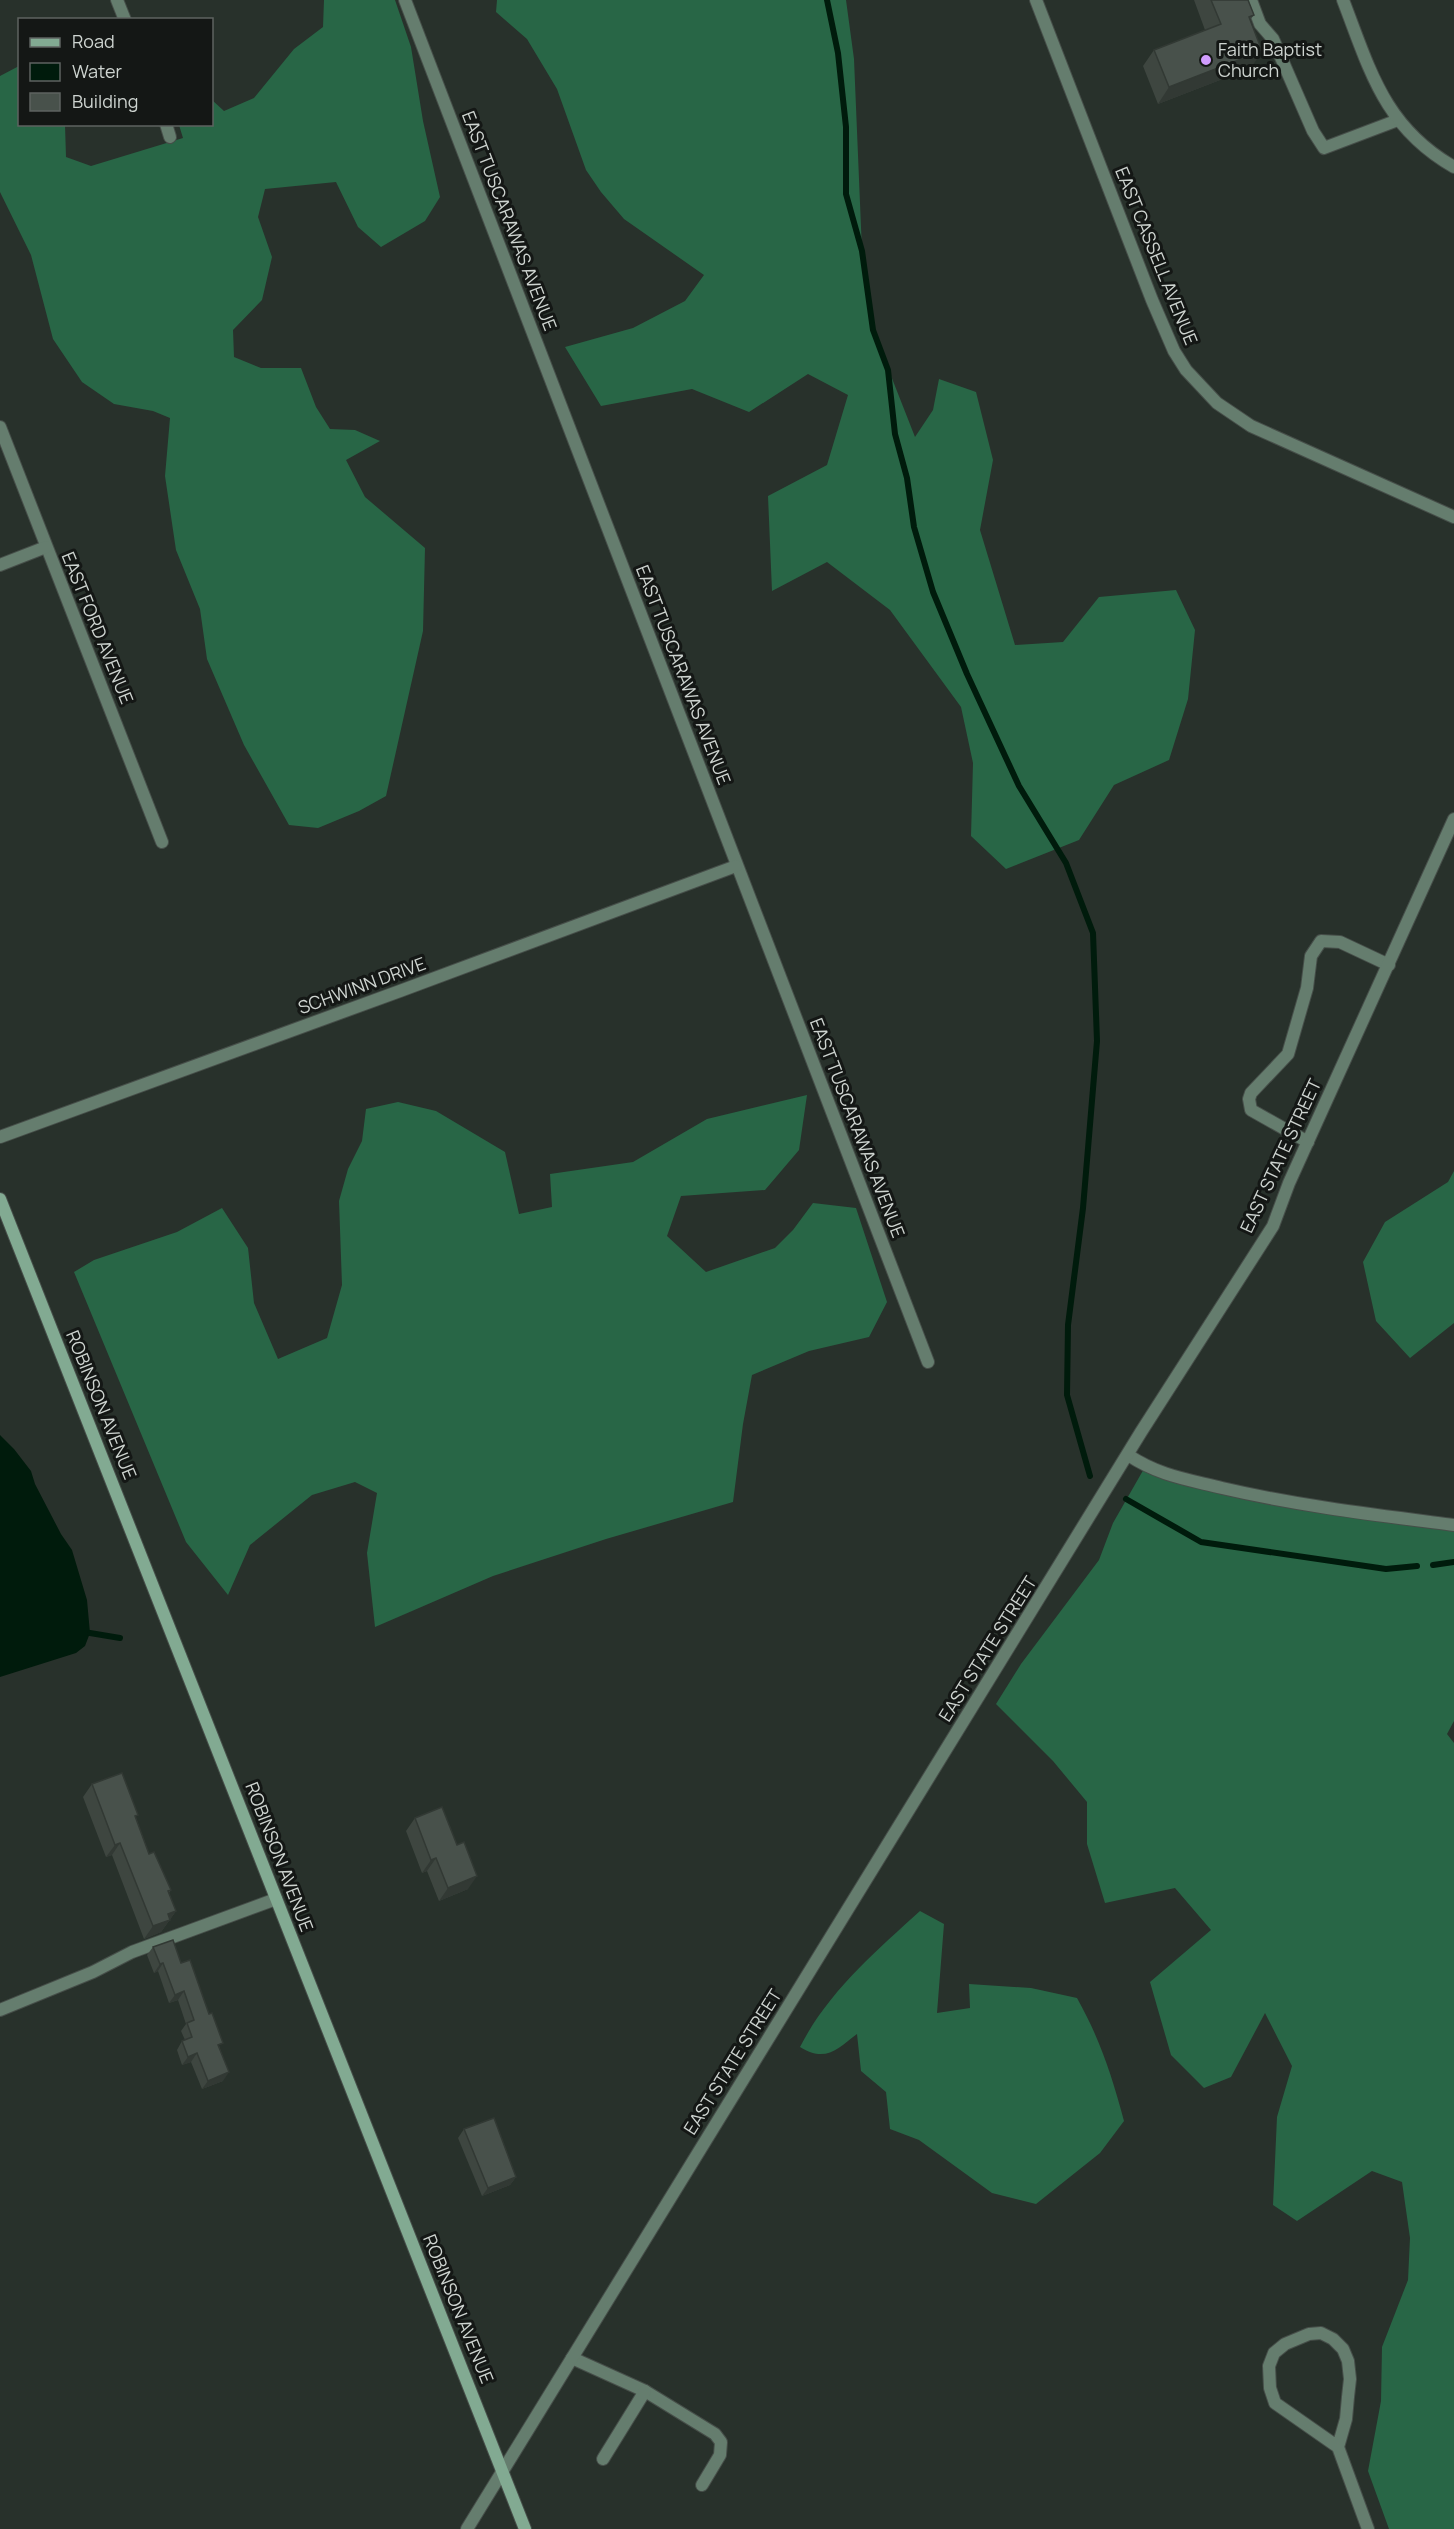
<svg xmlns="http://www.w3.org/2000/svg" width="1454" height="2529" viewBox="0 0 1454 2529" font-family="Manrope,sans-serif">
  <style>
    .forest { fill: #286646 }
    .water { fill: #001b0c }
    .lines { fill: none; stroke-linecap: round; stroke-linejoin: round }
    .stream { stroke: #001b0c; stroke-width: 6 }
    .service-casing { stroke: #464e49; stroke-width: 14 }
    .minor-casing { stroke: #464e49; stroke-width: 14 }
    .tertiary-casing { stroke: #464e49; stroke-width: 14 }
    .secondary-casing { stroke: #464e49; stroke-width: 14 }
    .service { stroke: #657d6e; stroke-width: 12 }
    .minor { stroke: #657d6e; stroke-width: 12 }
    .tertiary { stroke: #657d6e; stroke-width: 12 }
    .secondary { stroke: #82aa92; stroke-width: 12 }
    .wall { fill: #3e4640 }
    .shaded-wall { fill: #323934 }
    .building { fill: #48514b; stroke: #323934; stroke-width: 1.5 }
    .poi-dot { fill: #d19dfe; stroke: #141715; stroke-width: 2 }
    .labels { text-anchor: middle; stroke-width: 6; stroke-linejoin: round; paint-order: stroke }
    .poi-label { font-size: 18px; fill: #ced4d0; stroke: #141715; text-anchor: start }
    .street-label { font-size: 18px; fill: #ced4d0; stroke: #141715 }
  </style>
  <rect width="100%" height="100%" fill="#28312b"/>
  <g class="forest">
    <polygon points="324,0 395,0 411,47 423,121 440,197 425,221 381,247 358,227 336,182 265,189 258,217 272,257 262,300 233,330 234,357 261,368 301,368 316,407 330,429 355,430 380,441 346,460 365,497 425,548 423,631 386,796 359,811 318,828 289,825 244,745 207,659 200,609 176,550 165,476 170,418 153,411 114,404 82,382 53,339 31,255 0,192 0,76 19,66 20,124 65,125 66,157 91,166 183,138 179,125 212,124 212,100 224,111 254,98 294,49 323,27"/>
    <polygon points="497,0 846,0 854,59 862,251 873,330 915,437 933,410 939,379 976,392 993,460 980,530 1015,645 1063,642 1099,597 1176,590 1195,630 1188,699 1169,760 1114,785 1079,840 1006,869 971,836 973,763 961,707 890,610 827,562 772,591 768,496 827,465 848,395 808,374 749,412 692,389 601,406 565,347 633,328 685,301 704,275 624,219 601,192 586,170 557,89 527,39 496,12"/>
    <polygon points="807,1095 799,1150 765,1190 681,1196 667,1236 706,1272 775,1248 793,1230 813,1203 856,1208 887,1302 869,1337 809,1351 752,1375 743,1424 733,1502 606,1539 493,1576 375,1627 367,1553 377,1493 355,1482 312,1495 250,1545 228,1595 186,1542 74,1272 94,1260 177,1232 222,1208 248,1248 254,1303 278,1359 327,1338 342,1285 339,1201 348,1169 362,1141 366,1109 398,1102 436,1111 505,1152 519,1214 552,1207 550,1174 633,1162 707,1119"/>
    <polygon points="1454,1171 1454,1323 1410,1358 1376,1321 1363,1262 1385,1222 1448,1182"/>
    <polygon points="1145,1467 1156,1472 1454,1525 1454,1721 1447,1734 1454,1743 1454,2529 1389,2529 1368,2471 1381,2401 1382,2347 1408,2280 1410,2238 1402,2182 1372,2171 1297,2221 1273,2205 1277,2117 1292,2066 1265,2013 1231,2077 1204,2088 1171,2055 1150,1982 1211,1930 1175,1888 1105,1903 1087,1844 1087,1802 1053,1761 996,1704 1021,1664 1099,1560 1113,1523"/>
    <path d="M920 1911 944 1924 937 2013 970 2008 969 1984 1031 1988 1077 1998C1100 2039 1112 2076 1124 2121L1100 2153 1036 2204 992 2193 919 2140 890 2129 886 2092 861 2071 857 2034C837 2049 826 2063 800 2047 828 1992 875 1952 920 1911Z"/>
  </g>
  <polygon class="water" points="0,1435 14,1449 31,1471 35,1484 61,1534 72,1550 87,1600 90,1633 85,1646 76,1653 0,1677"/>
  <g class="lines">
    <g class="stream">
      <polyline points="827,0 838,53 846,127 846,194 862,251 873,330 888,370 895,434 907,478 914,527 933,592 967,674 1019,786 1066,863 1093,933 1097,1041 1083,1208 1068,1325 1067,1395 1090,1476"/>
      <polyline points="1126,1499 1201,1542 1386,1569 1417,1566"/>
      <polyline points="1433,1565 1454,1562"/>
      <polyline points="90,1633 120,1638"/>
    </g>
    <g class="service-casing">
      <g id="service">
        <polyline points="1251,0 1260,24 1273,39 1313,131 1324,148 1398,120"/>
        <polyline points="1308,1142 1251,1110 1249,1099 1251,1093 1288,1054 1307,988 1311,956 1321,941 1340,942 1389,965"/>
        <polyline points="572,2358 645,2391 715,2434 721,2442 720,2455 702,2485"/>
        <polyline points="603,2459 645,2391"/>
      </g>
    </g>
    <g class="minor-casing">
      <g id="minor">
        <polyline points="117,0 125,20"/>
        <polyline points="405,0 928,1362"/>
        <polyline points="1036,0 1152,300 1174,351 1186,370 1217,403 1251,426 1454,517"/>
        <path d="M1343 0C1370 70 1384 127 1454 167"/>
        <polyline points="166,124 170,137"/>
        <polyline points="0,427 162,842"/>
        <polyline points="0,565 46,547"/>
        <polyline points="0,1137 400,991 736,866"/>
        <path d="M1128 1455C1160 1476 1186 1479 1222 1488 1299 1506 1376 1515 1454 1525"/>
        <polyline points="0,2010 93,1972 132,1952 276,1899"/>
        <polyline points="1338,2447 1346,2419 1348,2397 1350,2379 1348,2361 1343,2349 1333,2339 1321,2333 1309,2334 1285,2344 1274,2353 1269,2366 1270,2388 1275,2403 1338,2447 1368,2529"/>
      </g>
    </g>
    <g class="tertiary-casing">
      <polyline id="tertiary" points="467,2529 1141,1432 1273,1226 1289,1183 1454,819"/>
    </g>
    <g class="secondary-casing">
      <polyline id="secondary" points="0,1199 525,2529"/>
    </g>
    <use href="#service" class="service"/>
    <use href="#minor" class="minor"/>
    <use href="#tertiary" class="tertiary"/>
    <use href="#secondary" class="secondary"/>
  </g>
  <g class="wall">
    <polygon points="1194,0 1248,0 1254,15 1250,20 1251,68 1158,104 1143,66 1154,50 1205,30"/>
    <polygon points="92,1784 136,1818 149,1854 171,1890 169,1893 176,1911 161,1932 144,1939 112,1855 106,1857 83,1797"/>
    <polygon points="415,1818 468,1889 439,1901 427,1871 422,1873 406,1831"/>
    <polygon points="153,1947 181,1963 220,2048 223,2081 202,2089 191,2062 182,2065 177,2050 182,2041 185,2040 181,2031 186,2024 178,2000 169,2003 158,1971 154,1973 147,1955"/>
    <polygon points="464,2129 516,2177 510,2185 482,2196 458,2138"/>
  </g>
  <g class="shaded-wall">
    <polygon points="1262,51 1251,68 1158,104 1169,87"/>
    <polygon points="120,1843 112,1855 106,1857 115,1845"/>
    <polygon points="436,1858 427,1871 422,1873 431,1860"/>
    <polygon points="477,1876 468,1889 439,1901 448,1888"/>
    <polygon points="176,1911 161,1932 144,1939 153,1926 168,1914"/>
    <polygon points="163,1963 158,1971 154,1973 160,1964"/>
    <polygon points="184,1991 178,2000 169,2003 175,1995"/>
    <polygon points="197,2053 191,2062 182,2065 188,2057"/>
    <polygon points="229,2072 223,2081 202,2089 208,2081"/>
    <polygon points="516,2177 510,2185 482,2196 488,2188"/>
  </g>
  <g class="building">
    <polygon points="1211,0 1248,0 1254,15 1249,17 1262,51 1169,87 1154,50 1221,24"/>
    <polygon points="122,1773 138,1815 135,1816 149,1854 154,1852 171,1890 168,1891 176,1911 168,1914 170,1920 153,1926 120,1843 115,1845 92,1784"/>
    <polygon points="442,1807 457,1845 464,1842 477,1876 448,1888 436,1858 431,1860 415,1818"/>
    <polygon points="173,1940 181,1963 190,1960 209,2014 212,2013 223,2043 218,2045 229,2072 208,2081 197,2053 188,2057 182,2041 192,2037 187,2023 194,2020 184,1991 175,1995 163,1963 160,1964 153,1947"/>
    <polygon points="494,2118 516,2177 488,2188 464,2129"/>
  </g>
  <circle class="poi-dot" cx="1206" cy="60" r="6"/>
  <g class="labels">
    <g class="poi-label">
      <text x="1218" y="56">Faith Baptist<tspan x="1218" dy="21">Church</tspan></text>
    </g>
    <g class="street-label">
      <text transform="translate(509 221) rotate(69)" y="6">EAST TUSCARAWAS AVENUE</text>
      <text transform="translate(1156 256) rotate(68)" y="6">EAST CASSELL AVENUE</text>
      <text transform="translate(97 628) rotate(68)" y="6">EAST FORD AVENUE</text>
      <text transform="translate(683 675) rotate(69)" y="6">EAST TUSCARAWAS AVENUE</text>
      <text transform="translate(362 986) rotate(-20)" y="6">SCHWINN DRIVE</text>
      <text transform="translate(857 1128) rotate(69)" y="6">EAST TUSCARAWAS AVENUE</text>
      <text transform="translate(1281 1156) rotate(-65)" y="6">EAST STATE STREET</text>
      <text transform="translate(101 1405) rotate(68)" y="6">ROBINSON AVENUE</text>
      <text transform="translate(988 1649) rotate(-58)" y="6">EAST STATE STREET</text>
      <text transform="translate(279 1857) rotate(69)" y="6">ROBINSON AVENUE</text>
      <text transform="translate(733 2062) rotate(-58)" y="6">EAST STATE STREET</text>
      <text transform="translate(458 2309) rotate(68)" y="6">ROBINSON AVENUE</text>
    </g>
  </g>
  <rect x="18" y="18" width="195" height="108" fill="#141715" stroke="#5e6360" stroke-width="1.5"/>
  <rect x="30" y="38" width="30" height="9" fill="#82aa92" stroke="#5e6360" stroke-width="1.5"/>
  <text x="72" y="48" font-size="18" fill="#ced4d0">Road</text>
  <rect x="30" y="63" width="30" height="18" fill="#001b0c" stroke="#5e6360" stroke-width="1.5"/>
  <text x="72" y="78" font-size="18" fill="#ced4d0">Water</text>
  <rect x="30" y="93" width="30" height="18" fill="#48514b" stroke="#5e6360" stroke-width="1.5"/>
  <text x="72" y="108" font-size="18" fill="#ced4d0">Building</text>
</svg>
